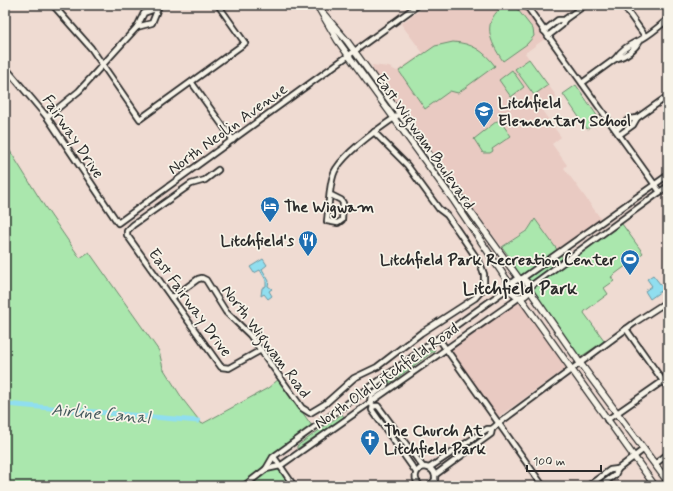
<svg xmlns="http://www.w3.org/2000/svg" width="673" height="491" viewBox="0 0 673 491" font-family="Mynerve,sans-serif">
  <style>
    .built { fill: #e9cac2 }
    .green { fill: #aae7ad; stroke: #6a896c }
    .water { fill: #90deef; stroke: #6896a1 }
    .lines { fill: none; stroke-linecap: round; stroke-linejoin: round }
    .canal { stroke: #90deef; stroke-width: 5 }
    .minor-casing { stroke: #2b2b2b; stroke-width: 8 }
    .tertiary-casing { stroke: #2b2b2b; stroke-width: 8 }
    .minor { stroke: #f7f3e8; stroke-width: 4.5 }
    .tertiary { stroke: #f7f3e8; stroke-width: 5.5 }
    .labels { text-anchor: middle; stroke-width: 3.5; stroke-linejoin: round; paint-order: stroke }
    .poi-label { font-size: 16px; font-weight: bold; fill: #2b2b2b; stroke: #f7f3e8; text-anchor: start }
    .street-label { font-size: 16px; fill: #2b2b2b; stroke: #f7f3e8 }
    .water-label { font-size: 17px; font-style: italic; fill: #44585c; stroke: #f7f3e8 }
    .quarter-label { font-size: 18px; font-weight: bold; fill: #2b2b2b; stroke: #f7f3e8 }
  </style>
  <rect width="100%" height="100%" fill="#efdbd2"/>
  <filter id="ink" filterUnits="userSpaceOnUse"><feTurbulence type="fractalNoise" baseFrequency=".025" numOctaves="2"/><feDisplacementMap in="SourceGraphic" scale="8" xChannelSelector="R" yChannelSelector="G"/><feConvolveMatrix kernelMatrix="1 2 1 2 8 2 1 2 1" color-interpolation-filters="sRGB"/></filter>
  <g filter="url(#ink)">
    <g class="built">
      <polygon points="427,5 522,5 546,38 525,53 557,97 541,109 561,137 552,144 567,165 564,168 601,219 553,255 532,226 502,247 375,76 372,65 389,67 397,71 423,53 401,24"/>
      <polygon points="517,301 524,307 566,368 498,417 450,350 514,302"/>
    </g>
    <g class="green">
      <path d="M505 5H514L533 29 534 36 527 44 503 61C489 41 481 21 505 5Z"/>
      <path d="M453 42C472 43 484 51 495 66L458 93 450 91 425 109 399 71 435 46Z"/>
      <polygon points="529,59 548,85 534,95 515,69"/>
      <polygon points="512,70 524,87 511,97 499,80"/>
      <polygon points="576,85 600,120 587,129 563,94"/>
      <polygon points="497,121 500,121 511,136 492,149 493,151 490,153 483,153 474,139"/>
      <polygon points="5,143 45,207 80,258 89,252 159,351 163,368 184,401 202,424 268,388 279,379 312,426 269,457 290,486 5,486"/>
      <polygon points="535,219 566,262 622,224 643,253 611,277 614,281 604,288 608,294 585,311 584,313 604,340 603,342 582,356 577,355 516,270 514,263 502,247 528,230"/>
      <polygon points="432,349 435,349 434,351 386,386 384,383"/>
      <polygon points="342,414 344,417 297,449 297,446"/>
    </g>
    <g class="water">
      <polygon points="263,259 267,265 262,269 269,281 268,286 272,289 269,291 272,296 268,299 264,294 261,296 262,288 266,286 266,280 260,270 254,273 250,267"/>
      <polygon points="653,275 664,289 650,299 645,291 652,286 647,279"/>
    </g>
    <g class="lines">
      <polyline class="canal" points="5,404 198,421"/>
      <g class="minor-casing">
        <g id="minor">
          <polyline points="53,5 91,48 140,119 245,43 218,5"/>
          <polyline points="526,5 660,192"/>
          <polyline points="623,5 645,36"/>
          <polygon points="158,8 152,23 137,27 144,13"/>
          <polyline points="564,20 585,5"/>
          <polyline points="544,31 558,20 564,20"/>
          <polyline points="548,36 562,25 564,20"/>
          <path d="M640 40C634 51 626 56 615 59 623 48 628 46 640 40 649 35 660 26 668 19"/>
          <polyline points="5,67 47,117 118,223 418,5"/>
          <polyline points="192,83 233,140"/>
          <polyline points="582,83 615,59"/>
          <polyline points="47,117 79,91 137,27"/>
          <polyline points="637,118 668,96"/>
          <polyline points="616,130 629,119 637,118 633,125 619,135"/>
          <polyline points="218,170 205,180 191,184 184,189 133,225 127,231 127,235 221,367 229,368 261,350"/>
          <path d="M331 195 341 200 343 203 342 220 338 223 327 221C329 208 329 179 336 169 347 151 382 126 400 114"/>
          <polyline points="520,280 668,175"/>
          <polyline points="528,288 668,186"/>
          <polyline points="172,298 198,279 202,278 206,280 226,312 250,335 302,408 310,413 325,404 354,378 377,367 421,333 475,298 482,290 484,283 484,274 480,263 447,215 439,209 407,165 374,132"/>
          <polyline points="626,329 668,388"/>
          <polyline points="439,339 543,486"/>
          <polyline points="370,402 373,406 372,410 416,472"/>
          <polyline points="370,402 371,396 385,386 386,376"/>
          <polyline points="373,406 378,406 423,467"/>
          <polyline points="607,420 663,381"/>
          <polyline points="274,457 294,486"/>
          <polyline points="655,464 668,454"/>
          <polyline points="429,468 487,429 492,429"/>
          <polyline points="266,469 280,466 520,297"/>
          <polyline points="435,475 491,434 492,429 499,423 637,321 668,301"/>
          <polyline points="244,486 266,469 273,457 511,286"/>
          <path d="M421 486C413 480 414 471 423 467 431 467 436 472 435 480L429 486"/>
          <polyline points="588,486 610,470 618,469"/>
          <polyline points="600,486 615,475 618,469 644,449"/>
        </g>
      </g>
      <g class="tertiary-casing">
        <g id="tertiary">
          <polyline points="317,5 338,41 454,201 511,286"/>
          <polyline points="322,12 347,41 520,280"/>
          <circle cx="520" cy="288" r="9"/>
          <polyline points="528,288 580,363 668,482"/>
          <polyline points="520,297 655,486"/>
        </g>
      </g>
      <use href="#minor" class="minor"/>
      <use href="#tertiary" class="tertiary"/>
    </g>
  </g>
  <defs>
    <g id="school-pin" transform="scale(1)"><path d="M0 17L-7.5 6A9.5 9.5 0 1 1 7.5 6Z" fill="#1f6fb2" stroke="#f7f3e8"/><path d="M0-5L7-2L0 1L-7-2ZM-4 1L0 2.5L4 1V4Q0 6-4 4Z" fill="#fff"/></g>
    <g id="hotel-pin" transform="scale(1)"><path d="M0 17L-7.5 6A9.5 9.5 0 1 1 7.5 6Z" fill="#1f6fb2" stroke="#f7f3e8"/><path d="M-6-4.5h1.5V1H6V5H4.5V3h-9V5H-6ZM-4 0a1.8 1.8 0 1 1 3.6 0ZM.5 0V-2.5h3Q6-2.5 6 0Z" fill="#fff"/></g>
    <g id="restaurant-pin" transform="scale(1)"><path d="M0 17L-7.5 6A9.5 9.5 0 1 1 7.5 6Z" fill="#1f6fb2" stroke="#f7f3e8"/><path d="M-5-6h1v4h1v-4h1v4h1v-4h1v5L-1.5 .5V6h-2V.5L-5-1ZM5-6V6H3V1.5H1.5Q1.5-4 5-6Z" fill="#fff"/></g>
    <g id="stadium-pin" transform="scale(1)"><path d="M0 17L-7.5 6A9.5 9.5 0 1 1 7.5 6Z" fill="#1f6fb2" stroke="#f7f3e8"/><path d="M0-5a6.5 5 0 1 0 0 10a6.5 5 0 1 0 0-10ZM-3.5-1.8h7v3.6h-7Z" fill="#fff"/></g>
    <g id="church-pin" transform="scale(1)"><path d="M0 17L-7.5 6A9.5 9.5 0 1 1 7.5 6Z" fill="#1f6fb2" stroke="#f7f3e8"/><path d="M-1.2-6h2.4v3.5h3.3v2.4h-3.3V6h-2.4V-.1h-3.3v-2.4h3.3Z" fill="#fff"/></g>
  </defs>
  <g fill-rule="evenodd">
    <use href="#school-pin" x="484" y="111"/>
    <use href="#hotel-pin" x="270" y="206"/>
    <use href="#restaurant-pin" x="308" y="240"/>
    <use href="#stadium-pin" x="630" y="259"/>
    <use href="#church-pin" x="370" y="439"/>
  </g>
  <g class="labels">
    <g class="poi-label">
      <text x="498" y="108">Litchfield<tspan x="498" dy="18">Elementary School</tspan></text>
      <text x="284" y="212">The Wigwam</text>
      <text x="294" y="246" text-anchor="end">Litchfield's</text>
      <text x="616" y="265" text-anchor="end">Litchfield Park Recreation Center</text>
      <text x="384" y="436">The Church At<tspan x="384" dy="18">Litchfield Park</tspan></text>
    </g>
    <g class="street-label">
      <text transform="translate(227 128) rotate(-36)" y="6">North Neolin Avenue</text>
      <text transform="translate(74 136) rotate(56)" y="6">Fairway Drive</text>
      <text transform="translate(426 141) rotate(55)" y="6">East Wigwam Boulevard</text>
      <text transform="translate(191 302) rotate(54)" y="6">East Fairway Drive</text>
      <text transform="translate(267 341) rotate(53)" y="6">North Wigwam Road</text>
      <text transform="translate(386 375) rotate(-35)" y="6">North Old Litchfield Road</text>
    </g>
    <g class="water-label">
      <text transform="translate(101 413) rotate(5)" y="6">Airline Canal</text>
    </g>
    <g class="quarter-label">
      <text x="520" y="294">Litchfield Park</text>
    </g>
  </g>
  <rect width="673" height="491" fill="none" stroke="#f7f3e8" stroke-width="20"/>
  <rect x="10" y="10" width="653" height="471" fill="none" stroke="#2b2b2b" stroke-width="1.5" filter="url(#ink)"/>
  <path d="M527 465v6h74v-6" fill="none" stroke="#2b2b2b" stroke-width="2"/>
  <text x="533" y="465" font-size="12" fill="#2b2b2b" stroke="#f7f3e8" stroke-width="3" paint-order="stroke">100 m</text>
</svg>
